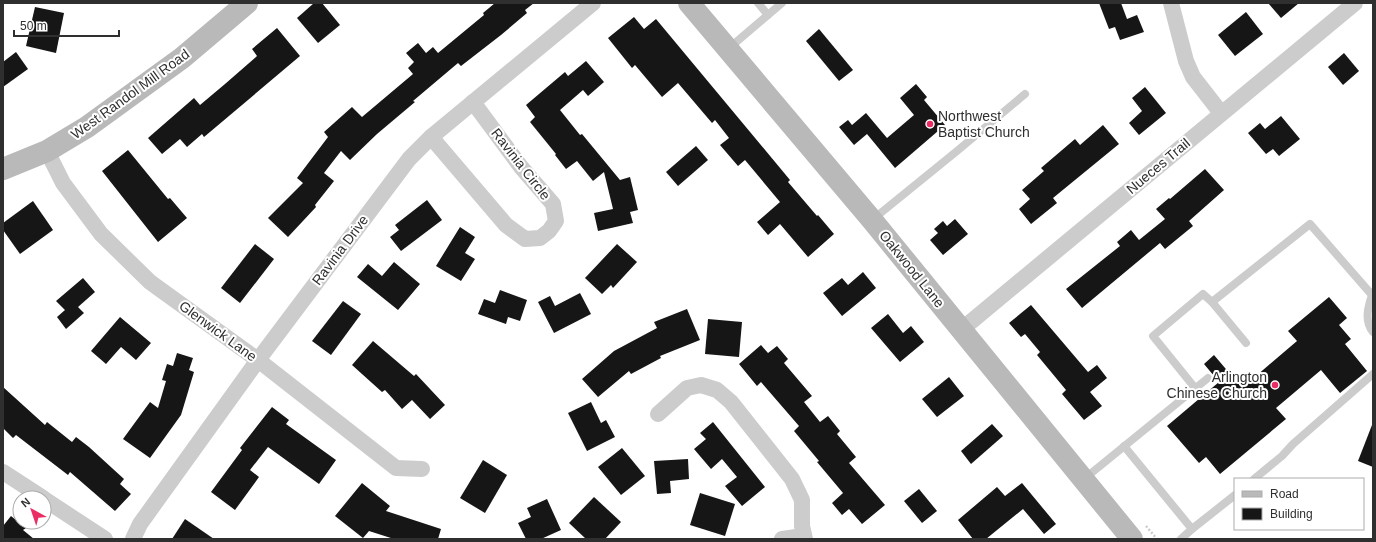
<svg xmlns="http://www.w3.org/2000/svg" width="1376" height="542" viewBox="0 0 1376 542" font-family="Helvetica,sans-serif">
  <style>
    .building { fill: #161616 }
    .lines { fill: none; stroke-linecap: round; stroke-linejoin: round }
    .path { stroke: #ccc; stroke-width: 2.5; stroke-dasharray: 2 2; stroke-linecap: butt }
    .lane { stroke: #ccc; stroke-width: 8 }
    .street { stroke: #ccc; stroke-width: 16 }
    .secondary { stroke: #b9b9b9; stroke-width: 22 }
    .poi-dot { fill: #ea2d64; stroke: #fff; stroke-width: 1.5 }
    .labels { text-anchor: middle; stroke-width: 4; stroke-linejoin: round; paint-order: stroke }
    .street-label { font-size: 14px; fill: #2f2f2f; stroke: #fff }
    .poi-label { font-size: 14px; fill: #2f2f2f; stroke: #fff; text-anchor: start }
  </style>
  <rect width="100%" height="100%" fill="#fff"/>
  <g class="building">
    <polygon points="314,3 322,3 340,25 318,43 297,18"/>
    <polygon points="495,3 534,3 525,10 527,13 501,35 461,66 458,63 413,101 415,102 377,134 350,160 341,151 324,173 334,181 315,205 316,207 288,237 268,218 303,183 297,178 328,137 324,132 352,107 362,117 413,74 408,68 414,62 406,53 418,43 426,53 433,47 438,53 484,15 483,13"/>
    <polygon points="1099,3 1121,3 1127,19 1137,15 1144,32 1120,40 1115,27 1109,29"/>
    <polygon points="1268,3 1299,3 1281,18"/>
    <polygon points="35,7 64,13 56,53 26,46"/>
    <polygon points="1246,12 1263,34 1235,56 1218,35"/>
    <polygon points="634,17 644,29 656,19 790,180 788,182 817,216 818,215 834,234 808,257 780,224 768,235 757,222 780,202 745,160 738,166 720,145 729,138 715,120 712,123 678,83 662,97 635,65 632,68 608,38"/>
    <polygon points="277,28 300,56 204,137 202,134 187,147 180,139 162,154 148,138 194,98 200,105 225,84 257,56 252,49"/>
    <polygon points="819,29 853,70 839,81 806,41"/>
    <polygon points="16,52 28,69 3,87 3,62"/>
    <polygon points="1344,53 1359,71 1343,85 1328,67"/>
    <polygon points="586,61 604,82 588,96 583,90 560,110 580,135 582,134 620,180 630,177 638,210 630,212 633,223 598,231 594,213 613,209 604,172 593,181 577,161 566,169 555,155 556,154 530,122 535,117 526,105 565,72 568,76"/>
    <polygon points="916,84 927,97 924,100 945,125 895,168 867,134 854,145 839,127 848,120 852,125 866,113 887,138 914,115 900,98"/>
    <polygon points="1145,87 1166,113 1139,135 1129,123 1142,111 1132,98"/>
    <polygon points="1281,116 1300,139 1279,156 1273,149 1266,154 1248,133 1260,123 1265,129"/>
    <polygon points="1103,125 1119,144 1053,198 1057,203 1031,224 1019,209 1030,199 1022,190 1044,171 1041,168 1075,139 1080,145"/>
    <polygon points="696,146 708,160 678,186 666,172"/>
    <polygon points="128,150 168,199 170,198 187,218 158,242 102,171"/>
    <polygon points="1205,169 1224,190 1189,221 1193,226 1165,249 1160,243 1082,308 1066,289 1120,246 1117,242 1131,230 1139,240 1165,219 1156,209 1169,198 1170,199"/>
    <polygon points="427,200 442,220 401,251 390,237 399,230 395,225"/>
    <polygon points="33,201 53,230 20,254 3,230 3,223"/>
    <polygon points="955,219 968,234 943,255 930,240 938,233 934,229 943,221 947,226"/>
    <polygon points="460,227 475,237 465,253 475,259 461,281 436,266"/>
    <polygon points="255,244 274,259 240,303 221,288"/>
    <polygon points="617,244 637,262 613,288 611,285 602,294 585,278"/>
    <polygon points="394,262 420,284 398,310 357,277 368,264 382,276"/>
    <polygon points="863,272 876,288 842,316 823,293 842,278 848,285"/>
    <polygon points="83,278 95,292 78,307 84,313 66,329 57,317 65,310 56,301"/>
    <polygon points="500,290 527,300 520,321 508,317 506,324 478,314 484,299 495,303"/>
    <polygon points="580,293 591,314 554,333 538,302 550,296 555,306"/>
    <polygon points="1329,297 1347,318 1339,325 1351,339 1345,344 1367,371 1340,393 1321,370 1276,408 1286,419 1220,474 1206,457 1199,463 1167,426 1219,382 1204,364 1214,355 1242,388 1297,341 1288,331"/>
    <polygon points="343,301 361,314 331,355 312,341"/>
    <polygon points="1031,305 1088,372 1097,365 1107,378 1090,392 1102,406 1084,420 1062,394 1066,390 1037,355 1040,352 1025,334 1021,337 1009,323"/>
    <polygon points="687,309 700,340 660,356 661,358 631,374 629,371 598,397 582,379 614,351 657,328 654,322"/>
    <polygon points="888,314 903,333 911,326 924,342 900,362 871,328"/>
    <polygon points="120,317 151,343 136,360 121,347 106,364 91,351"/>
    <polygon points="708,319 742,322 739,357 705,354"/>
    <polygon points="373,341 414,376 416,374 445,405 430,419 412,400 402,409 385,390 382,392 352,365"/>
    <polygon points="761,345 768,353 777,346 788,359 784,363 812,396 804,402 820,422 828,416 840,431 837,434 856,457 849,463 885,505 862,524 849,509 842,515 832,503 843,493 817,462 819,461 794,431 799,426 761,382 757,386 739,364"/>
    <polygon points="177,353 193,358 189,370 194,372 181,415 150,458 123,439 150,402 158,408 166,381 162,380 167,364 173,366"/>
    <polygon points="949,377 964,396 937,417 922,399"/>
    <polygon points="3,387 45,425 47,422 72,442 76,437 89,447 124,479 120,484 131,494 115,511 70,472 68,475 16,435 13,438 3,428"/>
    <polygon points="591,402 601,423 606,420 615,437 587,451 568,413"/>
    <polygon points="272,407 289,420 286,424 336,460 319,484 268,447 250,470 259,477 235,510 211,492 242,450 240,448"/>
    <polygon points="713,422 765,487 742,506 725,486 737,477 722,459 711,469 694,449 706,439 700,433"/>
    <polygon points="992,424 1003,436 971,464 961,451"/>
    <polygon points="1372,425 1373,425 1373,467 1358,461"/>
    <polygon points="622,448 645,476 621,495 598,467"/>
    <polygon points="688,459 689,479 670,481 671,493 657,494 654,461"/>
    <polygon points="483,460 507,475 485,513 460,498"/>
    <polygon points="362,483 390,506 386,511 441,529 438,539 394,539 369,531 363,538 335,516"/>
    <polygon points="1022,483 1056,524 1044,534 1023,509 986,539 973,539 958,520 997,487 1005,496"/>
    <polygon points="919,489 937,511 922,523 904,501"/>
    <polygon points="700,493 735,504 725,536 690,525"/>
    <polygon points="594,497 621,522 605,539 586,539 569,523"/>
    <polygon points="547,499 561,530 541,539 526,539 518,523 531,517 527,508"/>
    <polygon points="11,516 26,528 23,530 34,539 3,539 3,526"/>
    <polygon points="185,519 214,539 172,539"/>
  </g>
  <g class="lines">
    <polyline class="path" points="1146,526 1157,539"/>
    <g class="lane">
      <polyline points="758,3 768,15"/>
      <polyline points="728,49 782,3"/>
      <polyline points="872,220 957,151 1025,94"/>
      <polyline points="1212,302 1246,343"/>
      <path d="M1195 388 1153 336 1203 294 1212 302 1310 224 1372 295C1368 307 1364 321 1373 332"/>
      <polyline points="1124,446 1192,529 1181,539"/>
      <polyline points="1084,479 1208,378"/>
      <polyline points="1254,479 1282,456 1293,444 1373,374"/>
      <polyline points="1192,529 1235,495"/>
    </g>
    <g class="street">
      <polyline points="1171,3 1186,61 1193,77 1221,113"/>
      <polyline points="431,137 506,225 525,239 540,238 549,231 556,221 553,204 521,167 473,102"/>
      <polyline points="47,151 63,183 101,234 150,282 258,360 396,468 422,469"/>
      <polyline points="961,330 1355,3"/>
      <polyline points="658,414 687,388 701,385 717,390 731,402 792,479 802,500 802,526 805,539"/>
      <polyline points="3,472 43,498"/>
      <polyline points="44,499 105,539"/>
      <polyline points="133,539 140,524 258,360 409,159 431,137 593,3"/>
      <polyline points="782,539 804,536"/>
    </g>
    <g class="secondary">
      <polyline points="689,3 872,220 1132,539"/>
      <polyline points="3,169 47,151 87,127 182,58 247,3"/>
    </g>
  </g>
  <g class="poi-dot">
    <circle cx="930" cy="124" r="4"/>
    <circle cx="1275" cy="385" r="4"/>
  </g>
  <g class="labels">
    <g class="street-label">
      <text transform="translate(130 94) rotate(-36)" y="5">West Randol Mill Road</text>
      <text transform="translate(521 164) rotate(52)" y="5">Ravinia Circle</text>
      <text transform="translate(1158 166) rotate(-40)" y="5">Nueces Trail</text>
      <text transform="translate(340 250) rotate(-53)" y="5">Ravinia Drive</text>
      <text transform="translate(912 269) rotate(51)" y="5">Oakwood Lane</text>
      <text transform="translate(218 331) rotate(36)" y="5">Glenwick Lane</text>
    </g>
    <g class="poi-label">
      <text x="938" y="121">Northwest<tspan x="938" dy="16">Baptist Church</tspan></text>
      <text x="1267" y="382" text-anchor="end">Arlington<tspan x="1267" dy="16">Chinese Church</tspan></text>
    </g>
  </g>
  <rect width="1376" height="542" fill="none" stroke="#2f2f2f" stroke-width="8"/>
  <rect x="1234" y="478" width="130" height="52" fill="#ffffff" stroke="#acacac"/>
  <rect x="1242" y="491" width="20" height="6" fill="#b9b9b9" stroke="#acacac"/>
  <text x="1270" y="498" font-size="12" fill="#2f2f2f">Road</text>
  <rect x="1242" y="508" width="20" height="12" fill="#161616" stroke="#acacac"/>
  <text x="1270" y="518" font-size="12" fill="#2f2f2f">Building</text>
  <g transform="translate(32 510) rotate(320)"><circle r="19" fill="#ffffff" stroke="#acacac"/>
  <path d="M0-3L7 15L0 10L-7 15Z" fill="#ea2d64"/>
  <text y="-6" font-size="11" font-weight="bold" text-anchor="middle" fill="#2f2f2f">N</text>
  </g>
  <path d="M14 30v6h105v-6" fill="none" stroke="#2f2f2f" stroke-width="2"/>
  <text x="20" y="30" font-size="12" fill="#2f2f2f" stroke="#ffffff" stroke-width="3" paint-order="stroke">50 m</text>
</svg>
